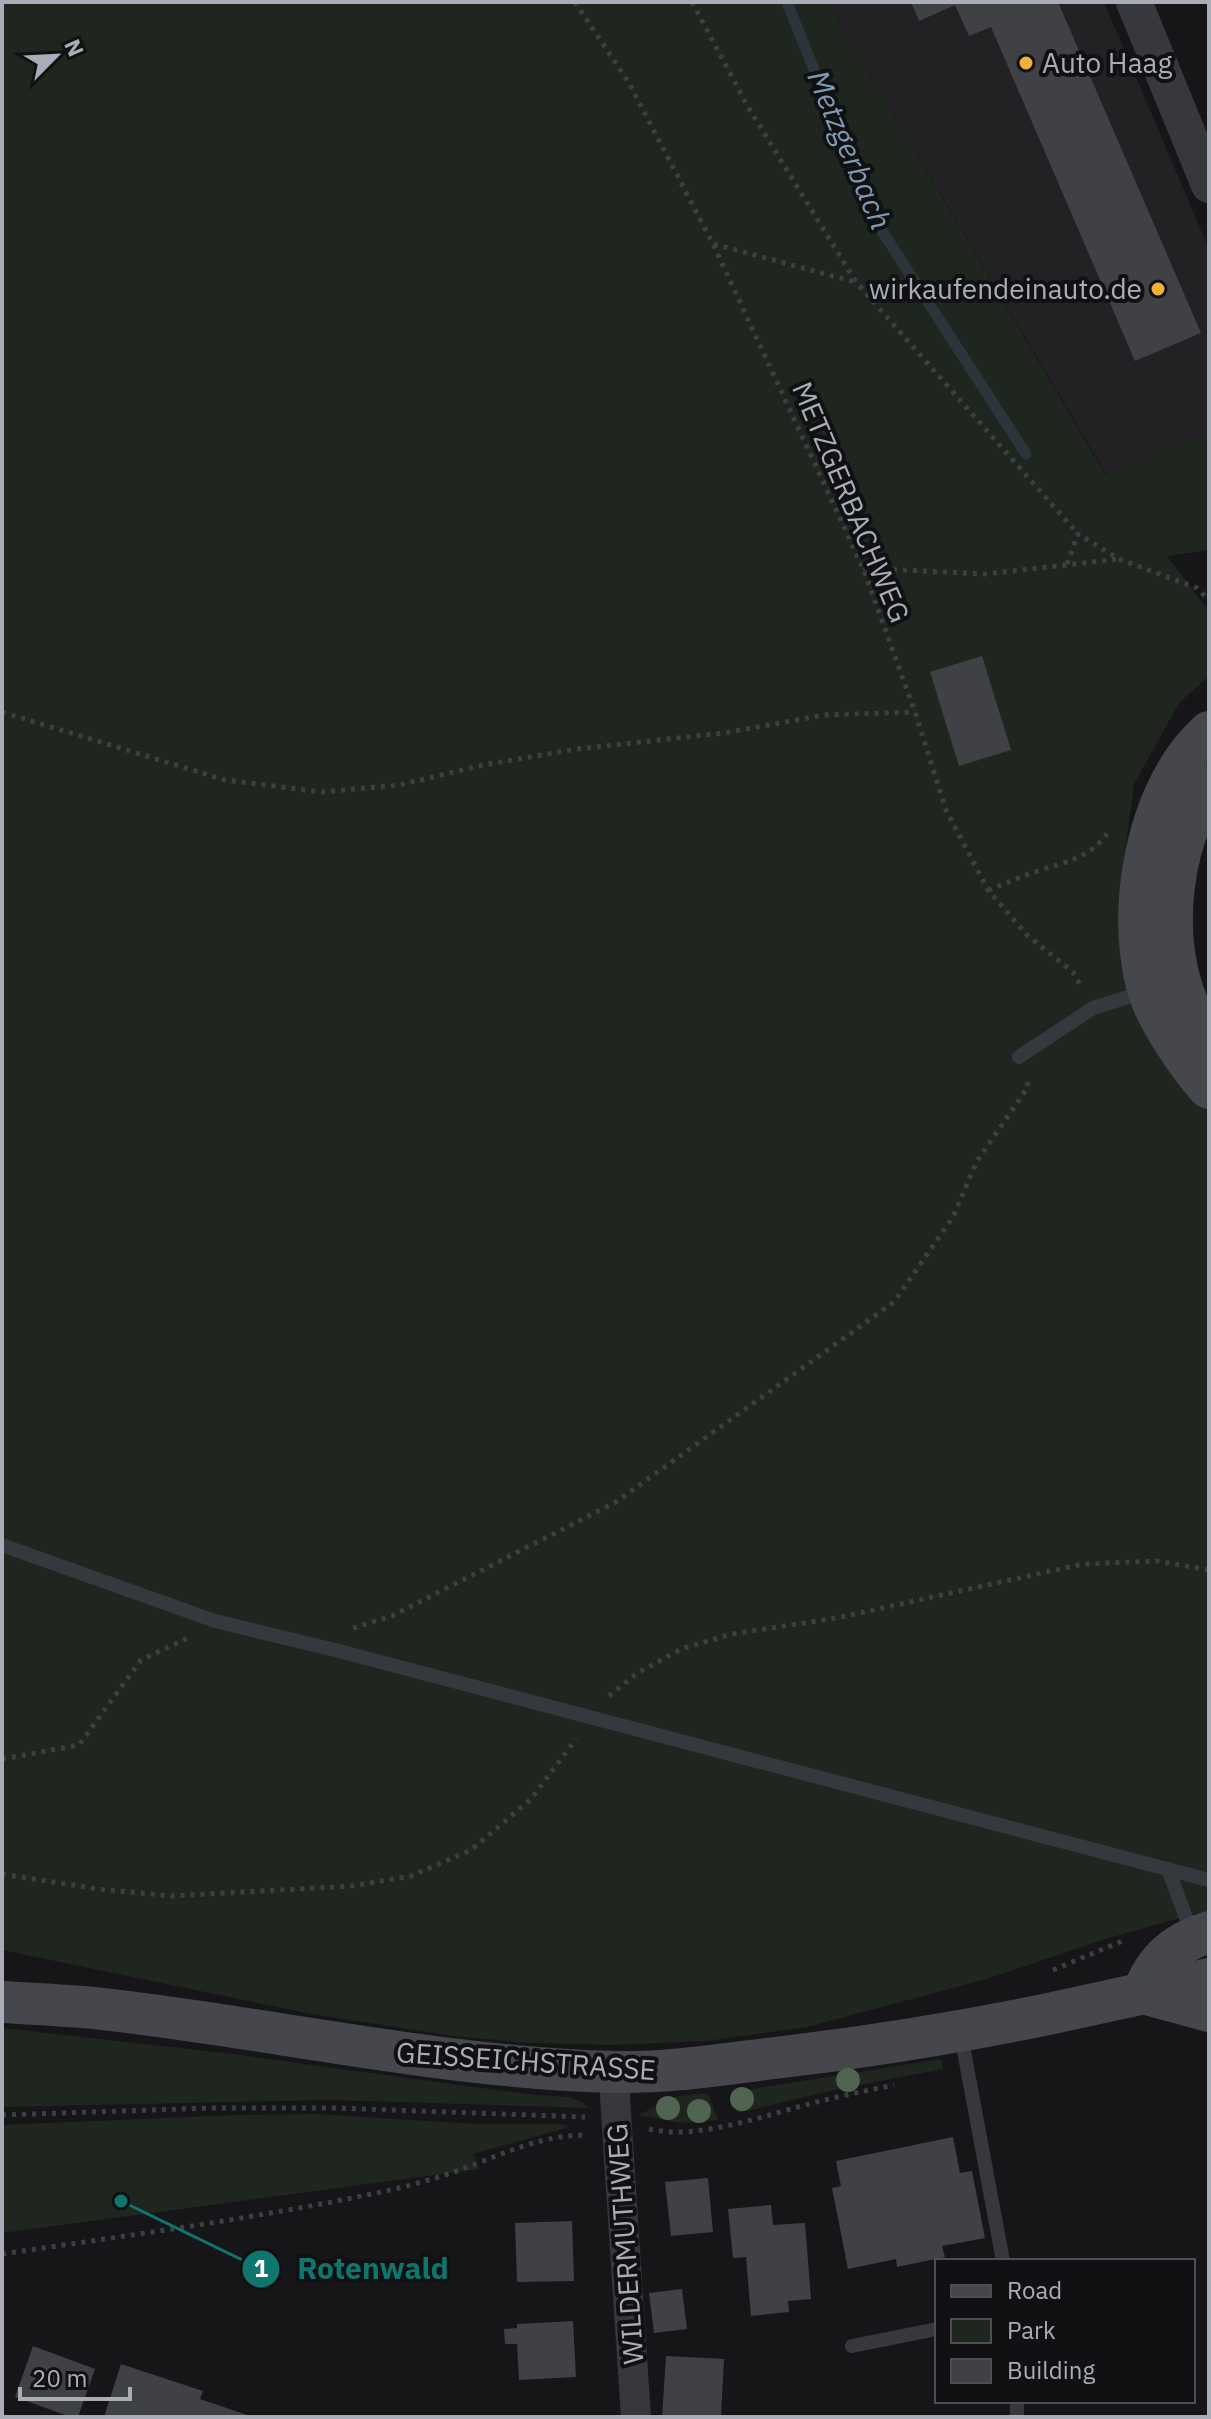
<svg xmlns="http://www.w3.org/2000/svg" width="1211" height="2419" viewBox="0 0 1211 2419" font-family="'IBM Plex Sans',sans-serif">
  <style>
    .built { fill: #222225 }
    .green { fill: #1e261f }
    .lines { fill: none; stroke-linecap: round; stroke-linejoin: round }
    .stream { stroke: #2c353c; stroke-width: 11 }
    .building { fill: #404145 }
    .path { stroke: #3d3f44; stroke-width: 5; stroke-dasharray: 4 6; stroke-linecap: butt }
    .service { stroke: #37383d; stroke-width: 14 }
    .minor { stroke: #37383d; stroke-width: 30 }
    .tertiary { stroke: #37383d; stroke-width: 36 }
    .secondary { stroke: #45474d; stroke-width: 42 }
    .tree { fill: #506452 }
    .poi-dot { fill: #f2b134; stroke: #111113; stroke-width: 3 }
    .labels { text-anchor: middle; stroke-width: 8; stroke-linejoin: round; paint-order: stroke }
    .poi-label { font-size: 28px; fill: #a8adb8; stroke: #111113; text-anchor: start }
    .street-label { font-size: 28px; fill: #a8adb8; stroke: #111113 }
    .water-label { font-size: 30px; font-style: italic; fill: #7f9bb3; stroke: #111113 }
    .leader { fill: none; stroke: #0f766e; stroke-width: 3 }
    .callout-dot { fill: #0f766e; stroke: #111113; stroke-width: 3 }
    .mark-label { font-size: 24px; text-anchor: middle; font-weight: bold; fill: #fff }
    .callout-label { font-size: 30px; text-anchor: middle; font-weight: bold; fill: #0f766e; stroke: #111113; stroke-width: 8; stroke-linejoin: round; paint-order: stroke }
  </style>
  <rect width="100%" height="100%" fill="#161618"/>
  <polygon class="built" points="827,2 1104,2 1209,249 1209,432 1106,474"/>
  <g class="green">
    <polygon points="2,2 827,2 1105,474 1209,432 1209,550 1167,556 1209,611 1209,676 1179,703 1134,784 1120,889 1120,963 1170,1069 1209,1109 1209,1910 1105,1939 983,1980 807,2027 707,2041 614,2045 530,2043 453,2036 311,2014 2,1950"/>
    <polygon points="2,2028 233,2054 400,2077 535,2095 568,2097 581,2101 589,2108 330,2100 2,2107"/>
    <polygon points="941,2059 943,2069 838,2089 738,2113 732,2098 733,2092"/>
    <polygon points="706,2093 710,2098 718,2120 680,2123 639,2115 673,2097"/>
    <polygon points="317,2114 476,2124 563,2124 569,2127 473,2154 479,2169 2,2233 2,2125 234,2115"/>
  </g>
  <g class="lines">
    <polyline class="stream" points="787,2 873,217 1026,454"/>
  </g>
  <g class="building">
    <polygon points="911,2 1058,2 1201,333 1135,361 991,27 969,36 955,5 919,21"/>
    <polygon points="982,656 1011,750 959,766 930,672"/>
    <polygon points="953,2137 960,2173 972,2171 985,2238 942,2246 945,2257 897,2267 896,2259 848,2269 832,2188 841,2186 836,2161"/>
    <polygon points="708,2178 713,2232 671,2236 665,2182"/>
    <polygon points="771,2205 773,2225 805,2223 811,2299 788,2301 789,2312 751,2316 746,2257 733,2258 728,2209"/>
    <polygon points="572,2221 574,2281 517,2282 515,2223"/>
    <polygon points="682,2289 687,2329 654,2333 649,2293"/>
    <polygon points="573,2321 576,2377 519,2380 517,2344 505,2344 504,2329 517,2328 517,2324"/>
    <polygon points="33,2346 95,2369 78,2417 71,2417 15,2397"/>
    <polygon points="666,2356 724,2359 721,2417 662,2417"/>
    <polygon points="121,2364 203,2391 200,2399 253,2417 104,2417"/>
  </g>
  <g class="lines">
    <g class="path">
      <polyline points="575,2 629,83 713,244 863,568 915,712 946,810 988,890 1028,936 1073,972 1082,988"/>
      <polyline points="692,2 748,107 856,282 1078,534"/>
      <polyline points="714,244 855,282"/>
      <polyline points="1067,564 1078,534 1119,559 1197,588 1209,600"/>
      <polyline points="863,568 985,574 1119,559"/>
      <polyline points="2,712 225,780 322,792 399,785 483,765 577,749 724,733 824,715 915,712"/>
      <path d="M988 890C1004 884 1019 877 1035 872 1066 861 1089 860 1110 830"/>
      <polyline points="353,1628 392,1616 616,1502 894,1302 953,1217 977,1161 1028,1087 1027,1081"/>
      <polyline points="609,1696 636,1674 681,1649 732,1634 837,1618 1083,1564 1157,1561 1209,1570"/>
      <polyline points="2,1759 79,1745 141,1660 188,1638"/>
      <polyline points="2,1874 98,1889 172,1896 352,1886 411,1876 471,1850 531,1799 576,1739"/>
      <polyline points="1053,1970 1125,1940"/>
      <polyline points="2,2115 210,2108 335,2108 585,2117"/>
      <path d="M649 2129C700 2141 770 2113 821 2101 845 2095 869 2090 894 2085"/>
      <path d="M2 2254C131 2235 259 2218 386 2191 408 2186 430 2180 451 2173 495 2158 537 2135 585 2135"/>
    </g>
    <g class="service">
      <polyline points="1019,1057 1093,1008 1144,992"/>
      <polyline points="2,1545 215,1621 335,1650 1209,1880"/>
      <polyline points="1168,1869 1193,1936"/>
      <polyline points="961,2035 1003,2261"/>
      <polyline points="852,2346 937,2329"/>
      <polyline points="1017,2417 1017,2401"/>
    </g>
    <polyline class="minor" points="617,2072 615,2096 618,2144 636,2417"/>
    <polyline class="tertiary" points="1134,2 1209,185"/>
    <g class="secondary">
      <path d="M1209 732C1202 739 1194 747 1188 755 1143 817 1128 916 1148 989 1156 1018 1189 1066 1209 1088"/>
      <path d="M1209 787C1171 843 1162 928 1183 992 1189 1009 1199 1026 1209 1041"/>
      <path d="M1209 1932C1175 1943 1155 1960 1143 1993L1209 2011"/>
      <path d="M2 2002C33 2004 63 2005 94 2008 268 2027 440 2068 617 2072 670 2073 723 2064 775 2058 868 2047 962 2032 1053 2013 1105 2002 1157 1990 1209 1979"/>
    </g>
  </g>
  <g class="tree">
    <circle cx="848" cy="2080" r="12"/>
    <circle cx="742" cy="2099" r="12"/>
    <circle cx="668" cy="2108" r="12"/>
    <circle cx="699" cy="2111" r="12"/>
  </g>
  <g class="poi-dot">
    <circle cx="1026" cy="63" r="8"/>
    <circle cx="1158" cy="289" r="8"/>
  </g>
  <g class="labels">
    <g class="poi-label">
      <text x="1042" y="73">Auto Haag</text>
      <text x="1142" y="299" text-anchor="end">wirkaufendeinauto.de</text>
    </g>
    <g class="street-label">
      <text transform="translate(851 502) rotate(67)" y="10">METZGERBACHWEG</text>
      <text transform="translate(526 2061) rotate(4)" y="10">GEISSEICHSTRASSE</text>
      <text transform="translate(625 2244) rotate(-94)" y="10">WILDERMUTHWEG</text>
    </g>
    <g class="water-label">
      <text transform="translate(849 150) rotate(67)" y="10">Metzgerbach</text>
    </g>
  </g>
  <path class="leader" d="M121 2201L261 2269"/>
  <g class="callout-dot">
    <circle cx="121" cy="2201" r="8"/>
    <circle cx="261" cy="2269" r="20"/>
  </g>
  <g class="mark-label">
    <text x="261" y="2277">1</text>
  </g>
  <g class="callout-label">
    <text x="373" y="2279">Rotenwald</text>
  </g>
  <rect width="1211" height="2419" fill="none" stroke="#a8adb8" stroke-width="8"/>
  <rect x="935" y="2259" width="260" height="144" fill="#111113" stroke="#4d4f55" stroke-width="2"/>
  <rect x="951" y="2285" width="40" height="12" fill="#45474d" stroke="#4d4f55" stroke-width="2"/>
  <text x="1007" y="2299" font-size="24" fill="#a8adb8">Road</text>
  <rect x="951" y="2319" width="40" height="24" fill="#1e261f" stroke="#4d4f55" stroke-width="2"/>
  <text x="1007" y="2339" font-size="24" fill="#a8adb8">Park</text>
  <rect x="951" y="2359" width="40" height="24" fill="#404145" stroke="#4d4f55" stroke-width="2"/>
  <text x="1007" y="2379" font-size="24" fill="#a8adb8">Building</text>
  <g transform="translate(56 56) rotate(66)" stroke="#111113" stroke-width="6" paint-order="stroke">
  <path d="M0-6L14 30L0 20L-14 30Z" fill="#a8adb8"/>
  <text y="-12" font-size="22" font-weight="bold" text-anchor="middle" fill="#a8adb8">N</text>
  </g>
  <path d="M20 2387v12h110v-12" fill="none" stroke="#a8adb8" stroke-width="4"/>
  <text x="32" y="2387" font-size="24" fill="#a8adb8" stroke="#111113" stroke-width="6" paint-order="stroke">20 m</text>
</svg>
